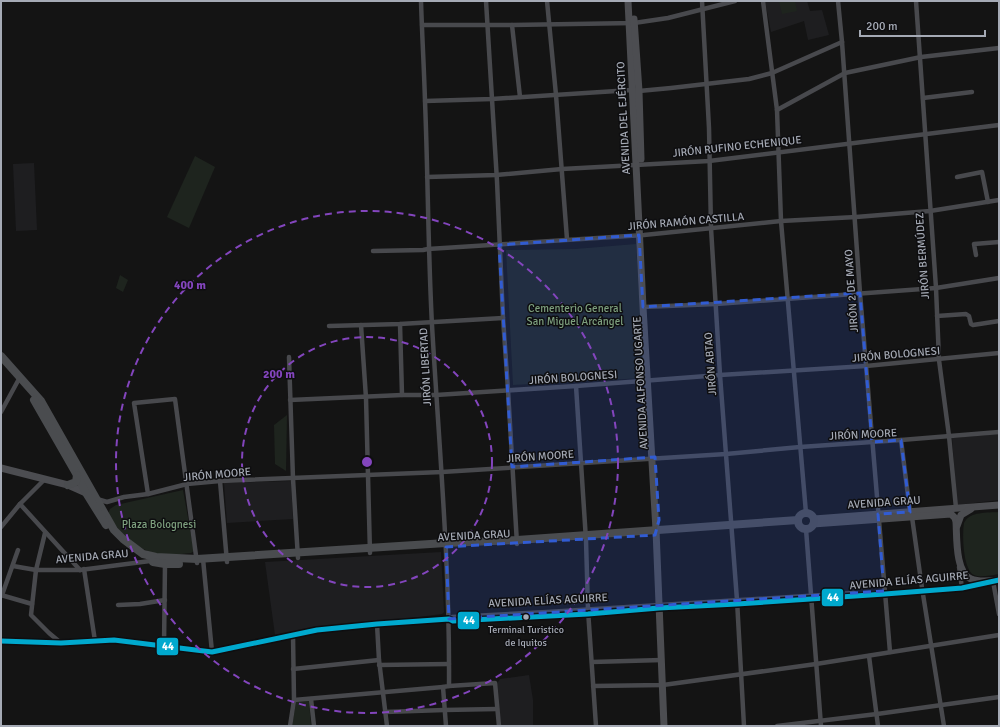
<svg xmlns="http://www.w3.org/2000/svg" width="1000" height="727" viewBox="0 0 1000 727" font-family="Signika,sans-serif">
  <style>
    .built { fill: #1e1e20 }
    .green { fill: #1e241e }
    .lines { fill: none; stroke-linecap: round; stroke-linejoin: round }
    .street { stroke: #48494d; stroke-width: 4.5 }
    .secondary { stroke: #4c4d51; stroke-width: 7 }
    .primary { stroke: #4a4c4f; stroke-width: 8 }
    .bus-1-casing { stroke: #0e0e10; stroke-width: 8 }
    .bus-1 { stroke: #00a9ce; stroke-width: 5 }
    .marked { fill: #315cd3; fill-opacity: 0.2; stroke: #315cd3; stroke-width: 3; stroke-dasharray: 8 5; stroke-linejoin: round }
    .ring { fill: none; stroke: #8345bd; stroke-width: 2; stroke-dasharray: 7 5 }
    .bus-dot { fill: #a5aab5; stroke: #0e0e10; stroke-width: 1.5 }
    .labels { text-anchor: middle; stroke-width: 3; stroke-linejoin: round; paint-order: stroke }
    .bus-label { font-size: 10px; fill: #a5aab5; stroke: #0e0e10 }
    .street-label { font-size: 11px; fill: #a5aab5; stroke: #0e0e10 }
    .park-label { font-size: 11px; fill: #7d9f7e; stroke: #0e0e10 }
    .centre { fill: #8345bd; stroke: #0e0e10; stroke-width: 2 }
    .ring-label { font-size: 12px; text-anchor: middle; font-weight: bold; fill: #8345bd; stroke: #0e0e10; stroke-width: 3; stroke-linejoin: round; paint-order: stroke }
    .line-badge { stroke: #0e0e10; stroke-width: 1.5 }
    .badge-label { font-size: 11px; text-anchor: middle; font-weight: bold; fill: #fff }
  </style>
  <rect width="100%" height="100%" fill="#141414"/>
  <g class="built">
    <polygon points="765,1 807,1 810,11 822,10 829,35 808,40 804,21 771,32"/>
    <polygon points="34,163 37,230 16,231 13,164"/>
    <polygon points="999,434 999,500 957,505 952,438"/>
    <polygon points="291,481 293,519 227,523 224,483"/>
    <polygon points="441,552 444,612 442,614 275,635 265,562"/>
    <polygon points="529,675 533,700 533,726 501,726 496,685 500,679"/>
  </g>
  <g class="green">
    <polygon points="784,1 795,1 797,11 782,14 779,2"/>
    <polygon points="195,156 215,167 189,228 167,217"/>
    <polygon points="636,244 644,378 513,385 506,250 575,249"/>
    <polygon points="120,275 128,280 123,292 116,288"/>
    <polygon points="287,415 286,471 275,464 274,425"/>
    <path d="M183 490 194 551 191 553C181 554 168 556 157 554 136 549 118 532 108 514L110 509 116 505Z"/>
    <path d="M999 512V574C992 575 980 578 974 575 963 570 962 534 964 523 970 511 987 513 999 512Z"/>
    <polygon points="309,701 311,726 292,726 296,702"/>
  </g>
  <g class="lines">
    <g class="street">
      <path d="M421 1C422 34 424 68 425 101 428 176 428 250 432 325 439 446 450 565 449 686L443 687 446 726"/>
      <polyline points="486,1 497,181 503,318 508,390 517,544"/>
      <polyline points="547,1 556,95 567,239"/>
      <polyline points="702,1 709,128 711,228 720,375 737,600 744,726"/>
      <polyline points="763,1 777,110 781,221 806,513"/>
      <polyline points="838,1 842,42 860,293 890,652"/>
      <polyline points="916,1 936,288 939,360 949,436 956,508"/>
      <polyline points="422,25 512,25 634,23 668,18 735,1"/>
      <polyline points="512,25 520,97"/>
      <polyline points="923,98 972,92"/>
      <polyline points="425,101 492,99 632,90 639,91 671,88 749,79 772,73 842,42"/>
      <polyline points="777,110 845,73 921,57 999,48"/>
      <polyline points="427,177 496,175 562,169 709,161 999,125"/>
      <polyline points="957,177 982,172 988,202"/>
      <polyline points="373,251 423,250 428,249 644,235 781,221 856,217 930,211 999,200"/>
      <polyline points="976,255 974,244 999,242"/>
      <polyline points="643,307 716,304 936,288 999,278"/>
      <polyline points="937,316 966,314 969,316 971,324 973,325 999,321"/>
      <polyline points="400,324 402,395"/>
      <polyline points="361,325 366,398 370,553"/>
      <polyline points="329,326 400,324 503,318"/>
      <polyline points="289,357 293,479 298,558"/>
      <polyline points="576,386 586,540 588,610 596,726"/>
      <polyline points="290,400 402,395 436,395 576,386 720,375 866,366 999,353"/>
      <polyline points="1,412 20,377"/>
      <polyline points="901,440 910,512"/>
      <polyline points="220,481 227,562"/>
      <polyline points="148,494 134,403 175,399 197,563"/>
      <polyline points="97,499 107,502 124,497 148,494 187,484 220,481 442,472 726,454 800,447 901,440 999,432"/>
      <polyline points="20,504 80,570"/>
      <polyline points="912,517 922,588 944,726"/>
      <polyline points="1,527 20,504 45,479"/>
      <polyline points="806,529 821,726"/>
      <polyline points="45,533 36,570 31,615 49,633 61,643"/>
      <polyline points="203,559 212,652"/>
      <polyline points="13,566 36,570 80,570 150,561"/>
      <polyline points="959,567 962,588"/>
      <polyline points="84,569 95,641"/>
      <polyline points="991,582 993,581 999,614"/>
      <polyline points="1,595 32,604"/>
      <polyline points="2,595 18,550"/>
      <polyline points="118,605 140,604 165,600"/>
      <polyline points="449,619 452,617 547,612 854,593"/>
      <polyline points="377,624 379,660 387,726"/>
      <polyline points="1,641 61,643 114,640 212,652 317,630 377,624 449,619 453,621 513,619 659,608 737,604 962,588 984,583"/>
      <polyline points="164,646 165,564"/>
      <polyline points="869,656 878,726"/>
      <polyline points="592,662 662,660"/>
      <polyline points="379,665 449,664"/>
      <polyline points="293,669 379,660"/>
      <polyline points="449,686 495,683 499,726"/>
      <polyline points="593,686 663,685 816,664 999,635"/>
      <polyline points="311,699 314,726"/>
      <polyline points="294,700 443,687"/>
      <polyline points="385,712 444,710 497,709"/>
      <polyline points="290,726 294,700 293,635"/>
      <polyline points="777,726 877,714 999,697"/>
    </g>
    <g class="secondary">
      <polyline points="628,1 643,307 656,530 664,726"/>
      <polyline points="634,19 639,91 641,159"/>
      <polyline points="1,468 68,485 86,493"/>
      <polyline points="814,519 999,505"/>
      <path d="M813 524 951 514 955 518 956 522C957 537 955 572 971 579 978 582 991 581 999 580"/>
      <polyline points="957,526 961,515 971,509"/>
    </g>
    <g class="primary">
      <polyline points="1,356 41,401 114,530 123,539 143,554 156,557 197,559 446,543 517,540 798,520"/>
      <polyline points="34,400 77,475 86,493 106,525"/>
      <polyline points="68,485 76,482 77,475"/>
      <circle cx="806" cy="521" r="8"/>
      <polyline points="153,562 165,564 179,564"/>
    </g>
    <g class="bus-1-casing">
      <polyline id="bus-1" points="1,641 61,643 114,640 212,652 317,630 377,624 449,619 453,621 588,614 659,608 737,604 885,594 962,588 999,580"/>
    </g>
    <use href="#bus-1" class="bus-1"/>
  </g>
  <path class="marked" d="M639 235 643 307 860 293 872 442 901 440 910 512 878 514 884 591 449 619 446 547 655 535 659 520 655 457 512 467 499 245Z"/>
  <g class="ring">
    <circle cx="367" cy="462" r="125"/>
    <circle cx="367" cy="462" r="251"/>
  </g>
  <circle class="bus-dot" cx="526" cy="617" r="3.5"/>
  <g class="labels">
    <g class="bus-label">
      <text x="526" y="633">Terminal Turistico<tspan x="526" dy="13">de Iquitos</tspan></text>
    </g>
    <g class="street-label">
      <text transform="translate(623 118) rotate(-93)" y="4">AVENIDA DEL EJÉRCITO</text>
      <text transform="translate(737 146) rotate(-6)" y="4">JIRÓN RUFINO ECHENIQUE</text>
      <text transform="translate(686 221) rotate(-5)" y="4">JIRÓN RAMÓN CASTILLA</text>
      <text transform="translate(922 256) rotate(-94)" y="4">JIRÓN BERMÚDEZ</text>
      <text transform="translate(851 291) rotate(-94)" y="4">JIRÓN 2 DE MAYO</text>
      <text transform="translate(896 354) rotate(-5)" y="4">JIRÓN BOLOGNESI</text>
      <text transform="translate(710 364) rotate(-94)" y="4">JIRÓN ABTAO</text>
      <text transform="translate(425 367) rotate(-93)" y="4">JIRÓN LIBERTAD</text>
      <text transform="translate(573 377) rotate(-4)" y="4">JIRÓN BOLOGNESI</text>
      <text transform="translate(640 383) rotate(-93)" y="4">AVENIDA ALFONSO UGARTE</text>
      <text transform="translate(863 434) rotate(-3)" y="4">JIRÓN MOORE</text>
      <text transform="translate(540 456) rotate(-4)" y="4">JIRÓN MOORE</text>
      <text transform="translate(217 474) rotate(-5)" y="4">JIRÓN MOORE</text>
      <text transform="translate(884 502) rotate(-4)" y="4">AVENIDA GRAU</text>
      <text transform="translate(474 535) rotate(-3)" y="4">AVENIDA GRAU</text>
      <text transform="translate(92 556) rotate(-5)" y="4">AVENIDA GRAU</text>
      <text transform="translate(909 580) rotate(-5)" y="4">AVENIDA ELÍAS AGUIRRE</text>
      <text transform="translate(548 600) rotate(-3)" y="4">AVENIDA ELÍAS AGUIRRE</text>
    </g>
    <g class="park-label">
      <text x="575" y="312">Cementerio General<tspan x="575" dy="13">San Miguel Arcángel</tspan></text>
      <text x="159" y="528">Plaza Bolognesi</text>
    </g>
  </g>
  <circle cx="367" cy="462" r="6" class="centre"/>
  <g class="ring-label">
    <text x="190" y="289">400 m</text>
    <text x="279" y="378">200 m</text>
  </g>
  <g class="line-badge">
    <rect x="821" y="588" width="23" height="19" rx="4" fill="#00a9ce"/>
    <rect x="457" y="611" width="23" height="19" rx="4" fill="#00a9ce"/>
    <rect x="156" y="637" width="23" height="19" rx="4" fill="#00a9ce"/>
  </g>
  <g class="badge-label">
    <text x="833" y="601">44</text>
    <text x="469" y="624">44</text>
    <text x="168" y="650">44</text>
  </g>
  <rect width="1000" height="727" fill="none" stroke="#a5aab5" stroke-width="4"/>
  <path d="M860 30v6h125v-6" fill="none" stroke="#a5aab5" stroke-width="2"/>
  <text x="866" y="30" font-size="12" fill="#a5aab5" stroke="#0e0e10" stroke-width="3" paint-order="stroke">200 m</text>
</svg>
